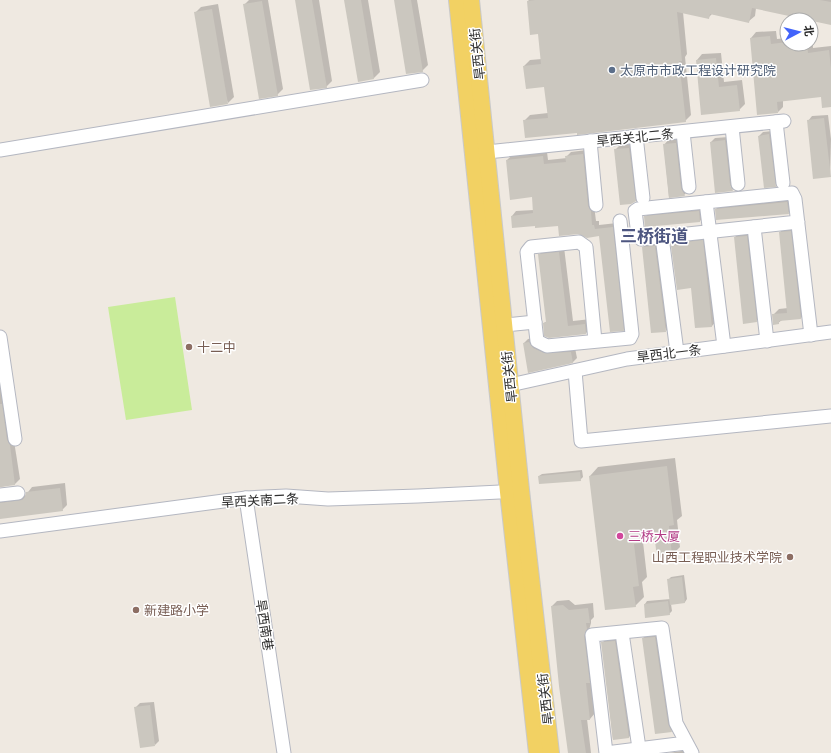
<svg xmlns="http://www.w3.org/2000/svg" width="831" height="753" viewBox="0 0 831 753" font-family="'Noto Sans','Noto Sans SC',sans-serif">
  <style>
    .pitch { fill: #c9ec9a }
    .shadow { fill: #0003 }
    .building { fill: #cbc7bf }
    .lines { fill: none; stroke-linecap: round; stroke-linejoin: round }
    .minor-casing { stroke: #b4b7c1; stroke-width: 15 }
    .major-casing { stroke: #c9c9c9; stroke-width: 18 }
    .minor { stroke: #fff; stroke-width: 13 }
    .major { stroke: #f2d163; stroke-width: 16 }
    .service-dot { fill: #5c6f8a; stroke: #fff; stroke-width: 1.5 }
    .education-dot { fill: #8d6e63; stroke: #fff; stroke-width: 1.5 }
    .hotel-dot { fill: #d1479c; stroke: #fff; stroke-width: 1.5 }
    .labels { text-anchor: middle; stroke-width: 3; stroke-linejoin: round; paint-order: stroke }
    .street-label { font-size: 13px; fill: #2e2e2e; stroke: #fff }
    .service-label { font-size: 13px; fill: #4e5e75; stroke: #fff; text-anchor: start }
    .education-label { font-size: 13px; fill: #785e54; stroke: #fff; text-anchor: start }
    .hotel-label { font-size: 13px; fill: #b23c85; stroke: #fff; text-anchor: start }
    .district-label { font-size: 17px; font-weight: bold; fill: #4d5680; stroke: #fff }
  </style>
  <rect width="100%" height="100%" fill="#efe9e1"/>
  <polygon class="pitch" points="175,297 192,410 126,420 108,307"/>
  <g class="shadow">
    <polygon points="249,0 268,0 283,89 277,95 244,5"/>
    <polygon points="296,0 319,0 332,81 326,87"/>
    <polygon points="345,0 368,0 380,72 374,78 359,81"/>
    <polygon points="395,0 417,0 428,65 422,71"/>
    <polygon points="529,0 831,0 831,24 756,8 755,16 749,21 712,14 708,18 683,12 687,54 685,57 691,115 685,121 577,132 524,121 530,115 548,113 545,86 524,66 530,60 542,59 539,33 528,1"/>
    <polygon points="218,4 234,97 228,103 195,13 201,7"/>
    <polygon points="776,31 777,39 787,38 787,44 811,44 812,35 813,48 831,46 831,106 821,96 783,100 783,107 778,112 751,38 756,32"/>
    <polygon points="721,53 724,82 742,80 745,104 739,110 702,114 697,60 702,54"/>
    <polygon points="828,115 831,139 830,176 808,121 812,116"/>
    <polygon points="773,131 780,181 776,186 759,136 763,132"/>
    <polygon points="729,137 736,186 732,190 711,142 715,138"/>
    <polygon points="680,139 688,191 684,195 669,197 664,145 668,140"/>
    <polygon points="633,144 640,196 635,201 615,150 619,146"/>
    <polygon points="587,150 596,221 599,221 599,225 617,223 628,325 623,330 600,235 559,224 536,224 513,227 512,216 516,211 534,210 533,196 507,160 511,156 547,152 548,160 567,158 566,157 571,152"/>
    <polygon points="791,198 793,209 788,213 716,209 720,205"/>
    <polygon points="703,207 704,216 700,221 646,226 645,217 649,213"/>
    <polygon points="796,226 806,312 801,318 782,320 778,323 773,315 779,309 788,308 780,232 786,227"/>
    <polygon points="752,230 762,316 756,321 735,237 741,232"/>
    <polygon points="708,235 717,320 712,326 696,327 692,287 672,246 678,241"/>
    <polygon points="661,240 672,325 666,331 643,247 649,241"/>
    <polygon points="564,247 573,321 591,319 591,328 586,333 544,323 547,321 539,255 544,249"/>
    <polygon points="534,338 575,348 577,358 573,362 529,372 524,343 528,339"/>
    <polygon points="0,352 20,479 15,484 0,487"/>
    <polygon points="675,458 682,516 677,520 680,547 672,555 656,540 643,542 647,577 642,582 644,597 635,606 590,476 598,467"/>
    <polygon points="582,470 583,477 580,480 539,476 542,474"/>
    <polygon points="65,483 67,505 62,510 0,518 0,495 3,497 25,496 32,487"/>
    <polygon points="684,575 687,599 685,602 671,604 672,611 669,614 645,604 647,601 671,599 668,580 671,577"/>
    <polygon points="569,600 575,605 593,603 594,617 591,620 591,623 589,630 595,713 590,719 587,719 591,753 569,753 552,606 557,601"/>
    <polygon points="661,631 677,726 671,731 656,733 643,638 649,633"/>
    <polygon points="621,635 635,731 629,737 613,739 602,643 608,637"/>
    <polygon points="154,702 159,741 155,745 135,708 140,703"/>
    <polygon points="688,750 688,753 669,753"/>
  </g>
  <g class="building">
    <polygon points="295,0 312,0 327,88 310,90"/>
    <polygon points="344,0 361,0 374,79 358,82"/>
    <polygon points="394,0 411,0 423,72 406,74"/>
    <polygon points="535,0 820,0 831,2 831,25 752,8 749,23 710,14 709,19 677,12 682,61 679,61 686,122 577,135 577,133 525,138 523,120 548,118 544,87 526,89 523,66 541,64 538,34 530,35 527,1"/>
    <polygon points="262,1 278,96 259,99 243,4"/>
    <polygon points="212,9 228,104 210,107 194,12"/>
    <polygon points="770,36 771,44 787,42 787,44 807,44 808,53 829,50 831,68 831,107 822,108 821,97 777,102 778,113 757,115 750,38"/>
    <polygon points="716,58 719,87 737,85 740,111 701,115 696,60"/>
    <polygon points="824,118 831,177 813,179 807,120"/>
    <polygon points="769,134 776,187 764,188 758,136"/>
    <polygon points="725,140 730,185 733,191 715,193 710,142"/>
    <polygon points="676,143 681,188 685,196 669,198 663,144"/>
    <polygon points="629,148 636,201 631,204 620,205 614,149"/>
    <polygon points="583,154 588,206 591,211 592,225 594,225 595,229 613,227 624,331 610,332 599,236 587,238 578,234 559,236 558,226 535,228 535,226 512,228 511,216 533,213 532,197 510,200 506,160 543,156 544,164 566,162 565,156"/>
    <polygon points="787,202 789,214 716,220 715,209"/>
    <polygon points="699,211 700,222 645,227 644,216"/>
    <polygon points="791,231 801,319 779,321 779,324 773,325 772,314 787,313 779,232"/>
    <polygon points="747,236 757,322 743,324 734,237"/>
    <polygon points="703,240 712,327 695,328 691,288 677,290 671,246 687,244 686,242"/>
    <polygon points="655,246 666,332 651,333 642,247"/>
    <polygon points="559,252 568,326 585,324 586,334 549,338 544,336 543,323 546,322 538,254"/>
    <polygon points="529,342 533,348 544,353 571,352 573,363 528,373 523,343"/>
    <polygon points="0,404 2,404 7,440 10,445 15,485 0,487"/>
    <polygon points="667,466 674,525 669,526 672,556 657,558 655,541 634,544 639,586 633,587 636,607 605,610 589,476"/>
    <polygon points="580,472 581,481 539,484 538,476"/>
    <polygon points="60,488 63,511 0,519 0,503 22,500 25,497 26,492"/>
    <polygon points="682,577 685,603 670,605 667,579"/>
    <polygon points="668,601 670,615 645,618 644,604"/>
    <polygon points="563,605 569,610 588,608 590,623 586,623 587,629 584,636 590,683 586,683 590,720 581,720 586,753 568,753 559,686 551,606"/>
    <polygon points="655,637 668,724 672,732 655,734 642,638"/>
    <polygon points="615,641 629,738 613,740 601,642"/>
    <polygon points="150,705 155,746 140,748 134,707"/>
  </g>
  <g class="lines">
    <g class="minor-casing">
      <g id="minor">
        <polyline points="776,122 783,183"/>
        <polyline points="732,127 738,184"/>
        <polyline points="683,132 689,187"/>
        <polyline points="636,136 643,198"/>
        <polyline points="590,141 596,205"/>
        <polyline points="0,150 422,80"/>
        <polyline points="487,152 784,121"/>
        <polyline points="706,202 724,346"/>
        <polyline points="798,222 641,239 638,235 635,211 638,209 792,193 795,199 811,335"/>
        <polyline points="754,227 767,341"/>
        <polyline points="662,237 677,352"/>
        <polyline points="495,326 535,322"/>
        <polyline points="0,337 15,439"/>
        <polyline points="595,341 586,247 579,242 531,247 527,252 537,341 547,346 630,338 632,334 620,221"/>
        <polyline points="575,371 581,441 831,416"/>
        <polyline points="510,385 627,359 831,332"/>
        <polyline points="0,495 18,493"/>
        <polyline points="246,498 284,753"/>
        <polyline points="0,531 246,498 286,496 328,499 418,496 518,491"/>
        <polyline points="622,633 639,748"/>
        <polyline points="686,743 606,753 592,635 662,628 676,723 692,753"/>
      </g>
    </g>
    <g class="major-casing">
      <g id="major">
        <polyline points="457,0 508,492 537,753"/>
        <polyline points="471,0 521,490 551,753"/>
      </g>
    </g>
    <use href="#minor" class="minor"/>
    <use href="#major" class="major"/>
  </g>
  <circle class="service-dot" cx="612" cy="70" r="4"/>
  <g class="education-dot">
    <circle cx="189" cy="347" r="4"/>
    <circle cx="790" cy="557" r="4"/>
    <circle cx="136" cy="610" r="4"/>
  </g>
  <circle class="hotel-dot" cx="620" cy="536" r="4"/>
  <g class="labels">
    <g class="street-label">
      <text transform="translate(477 54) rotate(-96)" y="5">旱西关街</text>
      <text transform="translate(635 137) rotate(-6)" y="5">旱西关北二条</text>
      <text transform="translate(669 353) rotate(-7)" y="5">旱西北一条</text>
      <text transform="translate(509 377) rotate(-96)" y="5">旱西关街</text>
      <text transform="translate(260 500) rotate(-3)" y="5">旱西关南二条</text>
      <text transform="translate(265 625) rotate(81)" y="5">旱西南巷</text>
      <text transform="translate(545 699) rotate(-97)" y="5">旱西关街</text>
    </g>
    <g class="service-label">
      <text x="620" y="75">太原市市政工程设计研究院</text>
    </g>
    <g class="education-label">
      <text x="197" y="352">十二中</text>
      <text x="782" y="562" text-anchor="end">山西工程职业技术学院</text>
      <text x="144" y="615">新建路小学</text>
    </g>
    <g class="hotel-label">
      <text x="628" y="541">三桥大厦</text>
    </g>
    <g class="district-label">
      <text x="654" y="242">三桥街道</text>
    </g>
  </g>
  <g transform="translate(799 32) rotate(83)"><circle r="19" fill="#ffffff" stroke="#ababab"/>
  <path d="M0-3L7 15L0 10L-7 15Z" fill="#4264fb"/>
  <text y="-6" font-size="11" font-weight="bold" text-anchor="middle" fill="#2e2e2e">北</text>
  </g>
</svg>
